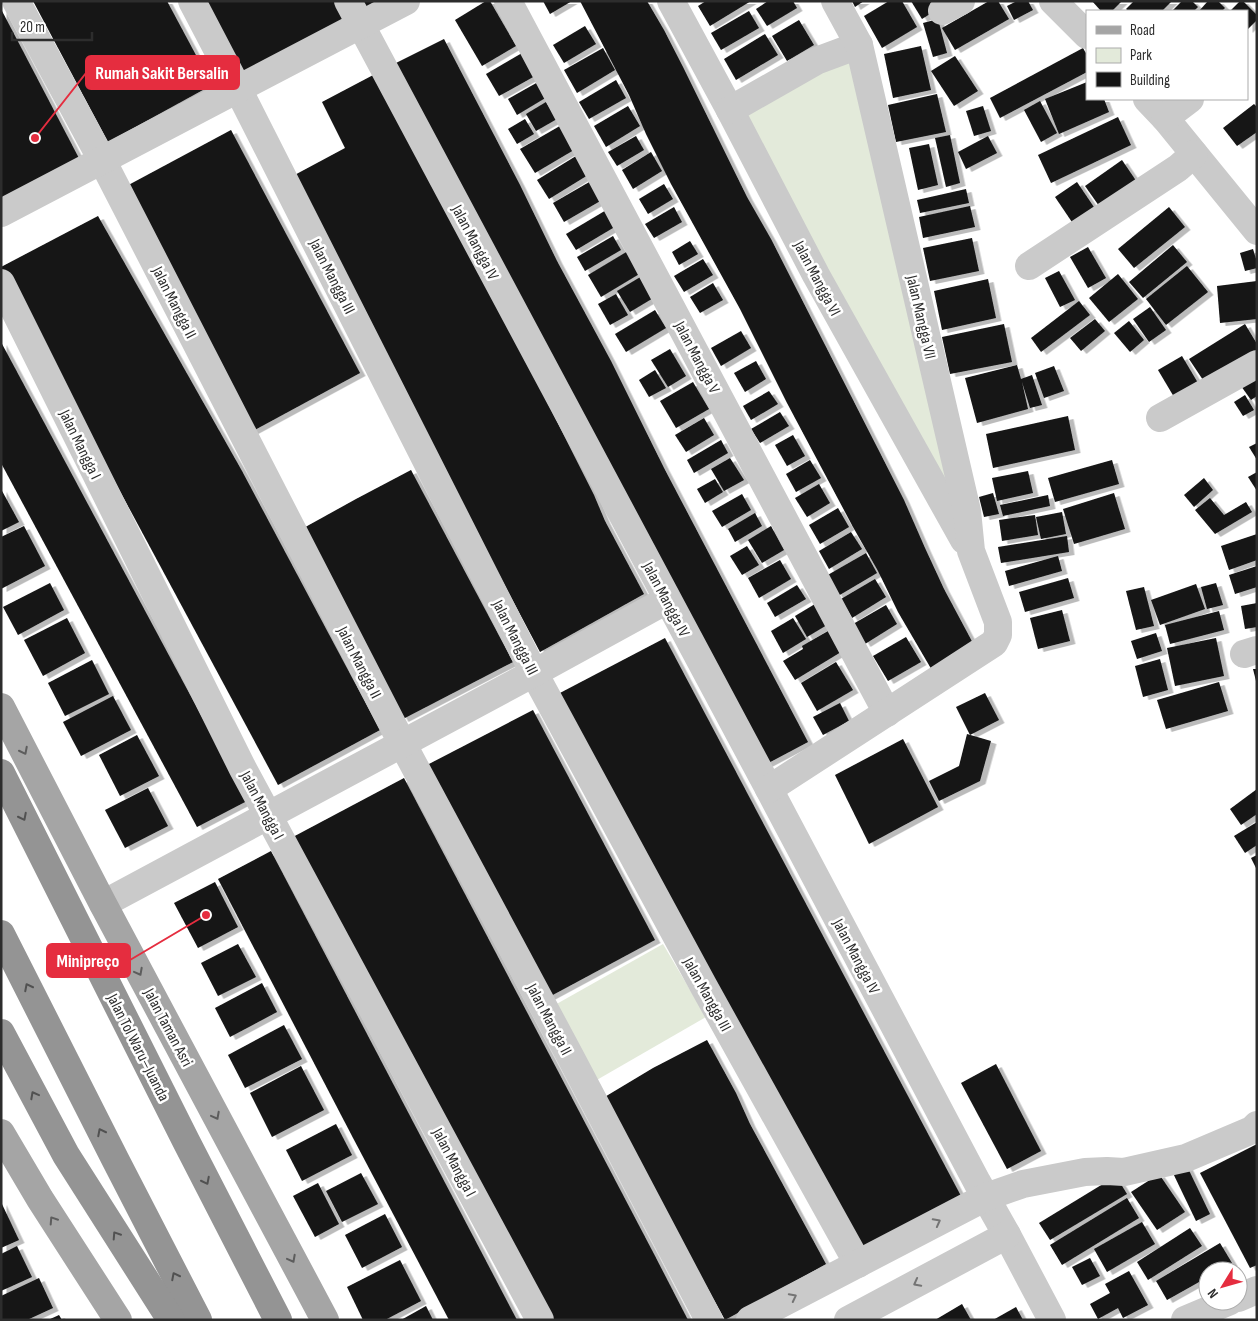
<svg xmlns="http://www.w3.org/2000/svg" width="1258" height="1321" viewBox="0 0 1258 1321" font-family="'Sofia Sans Condensed',sans-serif">
  <style>
    .green { fill: #e3eada }
    .building { fill: #141414; filter: url(#shadow) }
    .lines { fill: none; stroke-linecap: round; stroke-linejoin: round }
    .minor { stroke: #cacaca; stroke-width: 28 }
    .major { stroke: #a5a5a5; stroke-width: 28 }
    .highway { stroke: #949494; stroke-width: 28 }
    .oneway { stroke: #5d5d5d }
    .oneway2 { stroke: #515151 }
    .oneway3 { stroke: #747474 }
    .labels { text-anchor: middle; stroke-width: 5; stroke-linejoin: round; paint-order: stroke }
    .street-label { font-size: 16px; fill: #2d2d2d; stroke: #fff }
    .leader { fill: none; stroke: #e52d3f; stroke-width: 2 }
    .callout-dot { fill: #e52d3f; stroke: #fff; stroke-width: 2 }
    .callout { fill: #e52d3f; stroke: #e52d3f; stroke-width: 2 }
    .callout-label { font-size: 18px; text-anchor: middle; font-weight: bold; fill: #fff }
  </style>
  <defs>
    <filter id="shadow"><feDropShadow dx="5.5" dy="3" stdDeviation="0" flood-color="#0004"/></filter>
  </defs>
  <rect width="100%" height="100%" fill="#fff"/>
  <g class="green">
    <polygon points="855,55 960,515 742,110"/>
    <polygon points="663,944 706,1017 595,1081 553,1006"/>
  </g>
  <g class="building">
    <polygon points="33,1 167,1 212,85 108,142"/>
    <polygon points="197,1 340,1 351,20 240,80"/>
    <polygon points="358,1 389,1 364,14"/>
    <polygon points="486,1 490,1 516,46 482,66 455,20"/>
    <polygon points="543,1 572,1 550,14"/>
    <polygon points="580,1 647,1 664,30 683,67 747,197 771,239 904,500 925,548 944,589 975,647 933,672 898,612 878,571 853,527 787,403 740,309 671,184 646,134 629,95"/>
    <polygon points="706,1 751,1 710,26 698,6"/>
    <polygon points="768,1 793,1 797,8 767,26 756,9"/>
    <polygon points="852,1 864,1 855,7"/>
    <polygon points="889,1 902,1 917,27 882,48 864,16"/>
    <polygon points="911,1 937,1 941,7 922,19"/>
    <polygon points="989,1 998,1 1009,19 955,50 942,28"/>
    <polygon points="1017,1 1028,1 1033,10 1014,20 1007,6"/>
    <polygon points="1092,1 1122,1 1112,11 1101,11"/>
    <polygon points="1134,1 1172,1 1162,11 1128,11 1126,9"/>
    <polygon points="1182,1 1192,1 1198,7 1194,11 1172,11"/>
    <polygon points="1208,1 1218,1 1225,8 1222,11 1199,11"/>
    <polygon points="1240,1 1243,1 1257,15 1257,20 1247,30 1247,11 1230,11"/>
    <polygon points="1,9 82,164 1,207"/>
    <polygon points="749,11 759,28 721,50 711,33"/>
    <polygon points="938,19 947,53 933,57 923,23"/>
    <polygon points="799,20 814,45 787,61 772,36"/>
    <polygon points="585,26 596,44 564,63 553,45"/>
    <polygon points="765,34 778,55 736,80 724,59"/>
    <polygon points="444,39 520,185 557,261 611,361 664,468 808,742 759,768 394,64"/>
    <polygon points="921,46 931,90 893,98 884,54"/>
    <polygon points="603,48 615,70 577,93 564,70"/>
    <polygon points="1083,48 1087,55 1087,72 1000,118 990,98"/>
    <polygon points="522,53 535,76 499,96 486,74"/>
    <polygon points="955,56 978,91 954,106 931,71"/>
    <polygon points="377,73 543,394 594,495 605,521 644,594 540,652 289,178 345,148 322,102"/>
    <polygon points="616,80 626,98 589,119 579,102"/>
    <polygon points="538,82 547,97 517,115 508,99"/>
    <polygon points="1087,82 1087,99 1104,99 1109,112 1059,134 1045,99"/>
    <polygon points="937,94 946,132 896,142 888,105"/>
    <polygon points="1040,101 1057,133 1041,142 1024,110"/>
    <polygon points="546,102 557,119 536,131 526,114"/>
    <polygon points="1254,104 1257,107 1257,132 1237,146 1223,128"/>
    <polygon points="628,106 640,126 606,147 594,126"/>
    <polygon points="983,106 991,131 974,136 966,111"/>
    <polygon points="1118,117 1131,145 1051,183 1038,155"/>
    <polygon points="525,119 534,134 517,144 508,129"/>
    <polygon points="565,123 579,147 535,173 520,149"/>
    <polygon points="231,130 360,373 251,432 121,189"/>
    <polygon points="950,135 960,183 946,187 935,138"/>
    <polygon points="636,136 644,150 617,166 608,152"/>
    <polygon points="988,136 997,153 966,169 958,152"/>
    <polygon points="929,144 938,185 918,190 909,148"/>
    <polygon points="651,152 662,171 633,189 622,170"/>
    <polygon points="576,156 588,175 549,199 537,180"/>
    <polygon points="1122,160 1141,188 1104,213 1085,186"/>
    <polygon points="591,181 602,200 564,222 553,203"/>
    <polygon points="1077,182 1100,216 1078,231 1055,197"/>
    <polygon points="664,184 673,199 648,214 639,199"/>
    <polygon points="966,189 969,203 920,213 917,200"/>
    <polygon points="970,206 975,227 923,238 919,217"/>
    <polygon points="674,207 682,222 654,238 645,224"/>
    <polygon points="1169,207 1185,227 1134,268 1118,249"/>
    <polygon points="608,209 618,225 576,250 566,234"/>
    <polygon points="98,216 242,471 380,730 278,785 1,270 1,267"/>
    <polygon points="613,236 621,250 585,271 577,257"/>
    <polygon points="972,238 979,271 930,281 923,248"/>
    <polygon points="690,241 698,254 679,265 672,252"/>
    <polygon points="1173,245 1187,262 1143,298 1129,282"/>
    <polygon points="1088,247 1106,278 1088,288 1070,257"/>
    <polygon points="1253,249 1257,262 1257,268 1245,271 1240,253"/>
    <polygon points="628,251 641,273 601,297 588,275"/>
    <polygon points="703,259 713,275 684,292 674,276"/>
    <polygon points="1187,266 1208,292 1166,325 1146,299"/>
    <polygon points="1059,271 1075,300 1060,307 1045,278"/>
    <polygon points="1118,274 1138,299 1109,322 1089,298"/>
    <polygon points="642,276 655,297 630,312 617,291"/>
    <polygon points="988,279 996,318 942,330 934,291"/>
    <polygon points="1257,281 1257,319 1220,323 1217,286"/>
    <polygon points="713,283 723,300 700,313 690,297"/>
    <polygon points="616,294 628,315 610,325 598,304"/>
    <polygon points="1079,301 1090,315 1041,352 1031,338"/>
    <polygon points="1150,307 1166,330 1149,342 1133,319"/>
    <polygon points="655,310 666,328 626,352 615,334"/>
    <polygon points="1095,319 1105,331 1081,351 1070,338"/>
    <polygon points="1129,321 1144,340 1130,352 1114,333"/>
    <polygon points="1004,324 1012,362 950,374 942,337"/>
    <polygon points="1245,324 1257,344 1257,350 1205,383 1189,359"/>
    <polygon points="741,331 751,348 721,366 711,348"/>
    <polygon points="1,342 247,801 197,827 1,463"/>
    <polygon points="670,349 686,376 668,387 651,360"/>
    <polygon points="1182,356 1198,383 1174,397 1158,370"/>
    <polygon points="756,361 766,379 745,392 734,373"/>
    <polygon points="1017,365 1021,379 1032,375 1042,405 1030,408 1022,382 1028,409 977,423 965,378"/>
    <polygon points="1054,366 1064,391 1044,398 1035,373"/>
    <polygon points="655,370 666,388 649,397 639,380"/>
    <polygon points="1257,376 1257,396 1251,400 1241,386"/>
    <polygon points="693,382 709,409 676,428 660,401"/>
    <polygon points="769,391 778,404 751,420 743,406"/>
    <polygon points="1245,395 1254,410 1243,416 1234,402"/>
    <polygon points="780,412 789,426 760,443 751,429"/>
    <polygon points="1068,416 1075,450 993,468 986,434"/>
    <polygon points="704,418 714,435 686,452 675,435"/>
    <polygon points="793,435 805,456 787,466 775,445"/>
    <polygon points="721,440 728,453 694,473 687,460"/>
    <polygon points="1257,443 1257,460 1249,447"/>
    <polygon points="730,458 744,480 724,491 711,469"/>
    <polygon points="810,460 821,478 796,492 786,474"/>
    <polygon points="1112,460 1119,484 1055,502 1048,478"/>
    <polygon points="411,470 513,662 403,719 300,530 356,499"/>
    <polygon points="1028,471 1033,493 997,501 992,478"/>
    <polygon points="1257,472 1257,491 1248,477"/>
    <polygon points="1204,478 1213,490 1194,507 1184,495"/>
    <polygon points="715,479 723,492 705,503 697,489"/>
    <polygon points="819,484 830,503 807,517 795,498"/>
    <polygon points="1,489 19,522 1,531"/>
    <polygon points="993,493 999,514 984,517 979,497"/>
    <polygon points="1114,493 1125,529 1074,544 1063,509"/>
    <polygon points="742,494 751,510 722,527 712,511"/>
    <polygon points="1048,495 1050,506 1003,516 1000,505"/>
    <polygon points="1210,498 1224,515 1246,502 1252,512 1215,534 1195,510"/>
    <polygon points="838,508 849,527 820,544 809,525"/>
    <polygon points="1062,512 1066,534 1041,539 1036,517"/>
    <polygon points="755,513 762,526 735,542 728,529"/>
    <polygon points="1035,515 1038,535 1002,541 999,520"/>
    <polygon points="24,526 45,566 1,589 1,537"/>
    <polygon points="771,526 784,550 762,563 748,540"/>
    <polygon points="851,532 862,549 829,569 819,551"/>
    <polygon points="1257,534 1257,560 1229,570 1221,546"/>
    <polygon points="1067,536 1069,552 1001,563 998,547"/>
    <polygon points="747,546 759,565 742,575 730,556"/>
    <polygon points="866,553 877,573 838,596 826,576"/>
    <polygon points="1058,556 1062,571 1009,586 1005,571"/>
    <polygon points="780,560 791,579 759,598 748,578"/>
    <polygon points="1257,566 1257,587 1235,594 1229,575"/>
    <polygon points="1068,578 1074,598 1025,612 1019,592"/>
    <polygon points="875,579 886,597 852,618 841,599"/>
    <polygon points="50,583 64,610 18,635 3,607"/>
    <polygon points="1216,583 1223,605 1207,609 1201,587"/>
    <polygon points="1196,584 1205,609 1160,625 1151,600"/>
    <polygon points="797,585 806,599 775,617 767,603"/>
    <polygon points="1144,587 1154,626 1136,630 1126,591"/>
    <polygon points="1257,603 1257,627 1245,629 1241,606"/>
    <polygon points="815,604 827,625 807,637 795,616"/>
    <polygon points="886,605 897,624 865,644 853,624"/>
    <polygon points="1062,610 1070,641 1038,649 1030,618"/>
    <polygon points="1219,611 1224,630 1170,644 1165,625"/>
    <polygon points="67,618 85,653 43,676 24,640"/>
    <polygon points="793,618 806,639 783,653 771,631"/>
    <polygon points="828,631 841,652 795,680 783,661 803,649 802,646"/>
    <polygon points="1156,633 1162,651 1137,659 1131,641"/>
    <polygon points="906,637 921,662 888,681 873,656"/>
    <polygon points="665,638 961,1196 853,1254 558,694"/>
    <polygon points="1216,638 1224,676 1175,686 1167,648"/>
    <polygon points="1160,659 1168,690 1143,697 1135,666"/>
    <polygon points="92,660 109,694 65,716 48,683"/>
    <polygon points="836,662 853,690 817,711 801,683"/>
    <polygon points="1253,669 1257,669 1257,681 1256,681"/>
    <polygon points="1219,682 1228,711 1166,729 1157,700"/>
    <polygon points="985,693 999,720 970,735 956,707"/>
    <polygon points="113,696 131,730 81,756 63,722"/>
    <polygon points="840,703 849,721 823,735 813,717"/>
    <polygon points="533,710 655,940 549,997 427,765"/>
    <polygon points="967,734 991,741 980,781 939,801 929,781 959,766"/>
    <polygon points="137,735 159,776 120,796 99,755"/>
    <polygon points="903,739 938,807 869,844 835,775"/>
    <polygon points="404,778 654,1254 688,1320 546,1320 291,838"/>
    <polygon points="148,788 168,826 125,848 105,810"/>
    <polygon points="1257,789 1257,814 1241,825 1230,809"/>
    <polygon points="1257,822 1257,845 1245,853 1234,836"/>
    <polygon points="271,851 452,1196 517,1320 449,1320 352,1136 218,879"/>
    <polygon points="1257,855 1257,870 1251,858"/>
    <polygon points="215,882 238,927 198,948 174,903"/>
    <polygon points="238,944 256,977 218,996 201,963"/>
    <polygon points="262,983 277,1012 230,1037 215,1008"/>
    <polygon points="284,1025 302,1059 245,1088 228,1055"/>
    <polygon points="707,1040 736,1093 750,1124 826,1264 725,1320 603,1098 653,1068"/>
    <polygon points="996,1064 1041,1151 1007,1169 961,1083"/>
    <polygon points="301,1066 324,1110 272,1137 250,1093"/>
    <polygon points="336,1124 352,1155 302,1181 286,1150"/>
    <polygon points="1257,1144 1257,1265 1250,1268 1200,1173"/>
    <polygon points="1185,1162 1210,1214 1196,1221 1171,1169"/>
    <polygon points="361,1173 378,1204 342,1222 326,1191"/>
    <polygon points="1159,1174 1185,1212 1157,1230 1131,1192"/>
    <polygon points="1116,1176 1127,1194 1050,1240 1039,1223"/>
    <polygon points="318,1183 339,1224 315,1237 293,1196"/>
    <polygon points="1127,1198 1139,1218 1062,1265 1050,1245"/>
    <polygon points="1,1202 19,1240 1,1248"/>
    <polygon points="385,1214 402,1247 362,1268 345,1235"/>
    <polygon points="1142,1222 1155,1244 1107,1272 1094,1249"/>
    <polygon points="1190,1228 1202,1246 1148,1280 1137,1262"/>
    <polygon points="1220,1243 1232,1263 1218,1271 1208,1271 1208,1277 1167,1300 1156,1281"/>
    <polygon points="17,1246 32,1277 1,1291 1,1254"/>
    <polygon points="1090,1258 1100,1276 1082,1285 1072,1267"/>
    <polygon points="400,1260 421,1301 385,1320 363,1320 347,1287"/>
    <polygon points="1129,1271 1148,1305 1123,1318 1118,1308 1098,1319 1090,1304 1110,1293 1105,1284"/>
    <polygon points="39,1278 53,1308 27,1320 1,1320 1,1296"/>
    <polygon points="962,1304 971,1320 935,1320"/>
    <polygon points="426,1306 433,1320 401,1320"/>
    <polygon points="1016,1307 1023,1320 993,1320"/>
    <polygon points="59,1315 62,1320 48,1320"/>
  </g>
  <g class="lines">
    <g class="minor">
      <polyline points="16,1 102,160 402,743 570,1056 709,1320"/>
      <polyline points="192,1 238,89 534,673 703,985 858,1264"/>
      <polyline points="348,1 769,789 977,1182 1007,1235 1052,1320"/>
      <polyline points="508,1 887,713"/>
      <polyline points="671,1 730,110 816,275 964,540"/>
      <polyline points="1053,1 1087,35"/>
      <polyline points="942,11 961,1"/>
      <polyline points="1147,99 1165,118 1257,231"/>
      <polyline points="730,110 816,61 859,45"/>
      <polyline points="1165,118 1190,99"/>
      <polyline points="1,213 406,1"/>
      <polyline points="1029,266 1178,168 1194,154"/>
      <polyline points="1,283 242,767 540,1320"/>
      <polyline points="1160,418 1257,364"/>
      <polyline points="1244,654 1257,650"/>
      <polyline points="769,789 994,643 998,635 998,622 971,551 967,511 859,45 835,1"/>
      <polyline points="103,904 534,673 667,600"/>
      <polyline points="1238,1298 1257,1290"/>
      <polyline points="750,1320 986,1197 1023,1184 1085,1172 1107,1171 1124,1172 1186,1158 1252,1130 1257,1125"/>
      <polyline points="848,1320 1007,1235"/>
      <polyline points="1185,1320 1230,1301"/>
    </g>
    <g class="major">
      <polyline points="1,707 103,904 325,1320"/>
      <polyline points="1,1133 40,1199 118,1320"/>
    </g>
    <g class="highway">
      <polyline points="1,773 186,1141 278,1320"/>
      <polyline points="1,934 115,1159 198,1320"/>
      <polyline points="1,1033 66,1155 171,1320"/>
    </g>
  </g>
  <defs><path id="oneway-chevron" d="M-2-3.5L2.5 0L-2 3.5" fill="none" stroke-width="1.6" stroke-linecap="round" stroke-linejoin="round" transform="scale(1.25)"/></defs>
  <g class="oneway">
    <use href="#oneway-chevron" transform="translate(24 751) rotate(63)"/>
    <use href="#oneway-chevron" transform="translate(139 972) rotate(62)"/>
    <use href="#oneway-chevron" transform="translate(216 1116) rotate(62)"/>
    <use href="#oneway-chevron" transform="translate(53 1220) rotate(-123)"/>
    <use href="#oneway-chevron" transform="translate(292 1259) rotate(62)"/>
  </g>
  <g class="oneway2">
    <use href="#oneway-chevron" transform="translate(23 817) rotate(63)"/>
    <use href="#oneway-chevron" transform="translate(28 987) rotate(-117)"/>
    <use href="#oneway-chevron" transform="translate(34 1095) rotate(-118)"/>
    <use href="#oneway-chevron" transform="translate(101 1132) rotate(-117)"/>
    <use href="#oneway-chevron" transform="translate(206 1181) rotate(63)"/>
    <use href="#oneway-chevron" transform="translate(116 1235) rotate(-123)"/>
    <use href="#oneway-chevron" transform="translate(175 1276) rotate(-117)"/>
  </g>
  <g class="oneway3">
    <use href="#oneway-chevron" transform="translate(937 1222) rotate(-28)"/>
    <use href="#oneway-chevron" transform="translate(917 1283) rotate(152)"/>
    <use href="#oneway-chevron" transform="translate(793 1297) rotate(-27)"/>
  </g>
  <g class="labels">
    <g class="street-label">
      <text transform="translate(476 242) rotate(62)" y="6">Jalan Mangga IV</text>
      <text transform="translate(333 276) rotate(63)" y="6">Jalan Mangga III</text>
      <text transform="translate(818 278) rotate(62)" y="6">Jalan Mangga VI</text>
      <text transform="translate(175 302) rotate(63)" y="6">Jalan Mangga II</text>
      <text transform="translate(922 317) rotate(77)" y="6">Jalan Mangga VII</text>
      <text transform="translate(698 357) rotate(62)" y="6">Jalan Mangga V</text>
      <text transform="translate(81 444) rotate(64)" y="6">Jalan Mangga I</text>
      <text transform="translate(667 599) rotate(62)" y="6">Jalan Mangga IV</text>
      <text transform="translate(516 637) rotate(63)" y="6">Jalan Mangga III</text>
      <text transform="translate(360 662) rotate(63)" y="6">Jalan Mangga II</text>
      <text transform="translate(263 805) rotate(62)" y="6">Jalan Mangga I</text>
      <text transform="translate(857 956) rotate(62)" y="6">Jalan Mangga IV</text>
      <text transform="translate(708 994) rotate(61)" y="6">Jalan Mangga III</text>
      <text transform="translate(550 1019) rotate(62)" y="6">Jalan Mangga II</text>
      <text transform="translate(169 1027) rotate(62)" y="6">Jalan Taman Asri</text>
      <text transform="translate(139 1047) rotate(63)" y="6">Jalan Tol Waru–Juanda</text>
      <text transform="translate(455 1162) rotate(62)" y="6">Jalan Mangga I</text>
    </g>
  </g>
  <path class="leader" d="M35 138L86 73M206 915L130 960"/>
  <g class="callout-dot">
    <circle cx="35" cy="138" r="5"/>
    <circle cx="206" cy="915" r="5"/>
  </g>
  <g class="callout">
    <rect x="86" y="56" width="153" height="33" rx="5"/>
    <rect x="47" y="944" width="83" height="33" rx="5"/>
  </g>
  <g class="callout-label">
    <text x="162" y="79">Rumah Sakit Bersalin</text>
    <text x="88" y="967">Minipreço</text>
  </g>
  <rect width="1258" height="1321" fill="none" stroke="#2d2d2d" stroke-width="5"/>
  <rect x="1086" y="10" width="162" height="90" fill="#ffffff" stroke="#ababab"/>
  <rect x="1096" y="26" width="25" height="8" fill="#a5a5a5" stroke="#ababab"/>
  <text x="1130" y="35" font-size="15" fill="#2d2d2d">Road</text>
  <rect x="1096" y="48" width="25" height="15" fill="#e3eada" stroke="#ababab"/>
  <text x="1130" y="60" font-size="15" fill="#2d2d2d">Park</text>
  <rect x="1096" y="72" width="25" height="15" fill="#141414" stroke="#ababab"/>
  <text x="1130" y="85" font-size="15" fill="#2d2d2d">Building</text>
  <g transform="translate(1223 1286) rotate(233)"><circle r="24" fill="#ffffff" stroke="#ababab"/>
  <path d="M0-4L9 19L0 12L-9 19Z" fill="#e52d3f"/>
  <text y="-8" font-size="14" font-weight="bold" text-anchor="middle" fill="#2d2d2d">N</text>
  </g>
  <path d="M12 32v8h80v-8" fill="none" stroke="#2d2d2d" stroke-width="2.5"/>
  <text x="20" y="32" font-size="15" fill="#2d2d2d" stroke="#ffffff" stroke-width="4" paint-order="stroke">20 m</text>
</svg>
